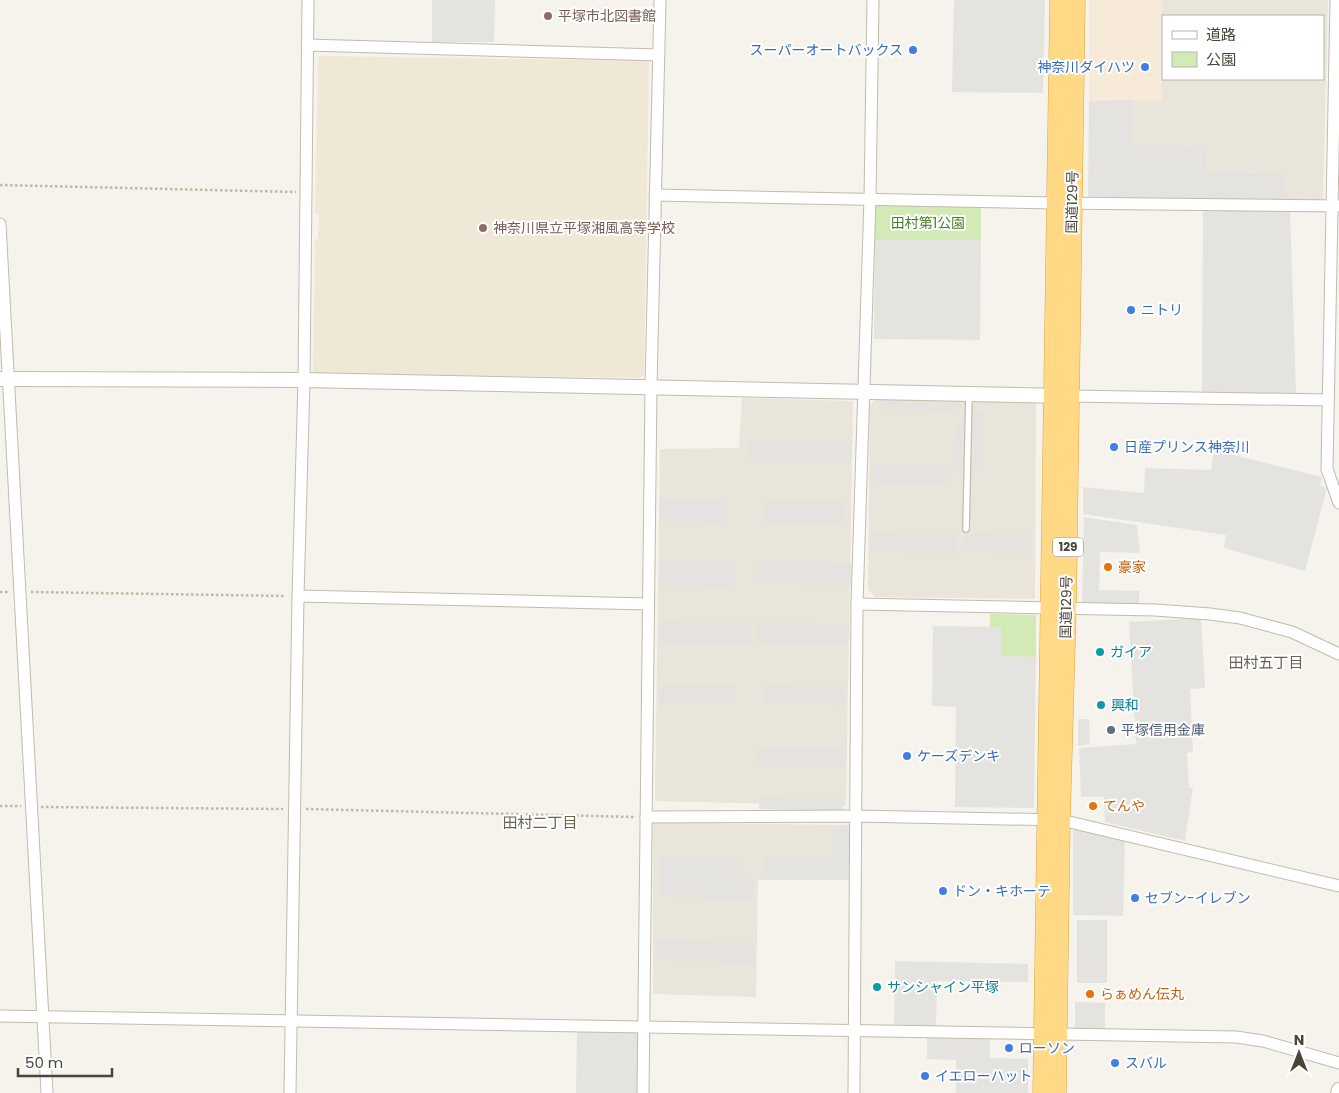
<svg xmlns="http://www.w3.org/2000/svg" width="1339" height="1093" viewBox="0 0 1339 1093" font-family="Poppins,'Noto Sans JP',sans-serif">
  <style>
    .residential { fill: #eae5da; fill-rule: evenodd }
    .commercial { fill: #f7ead8 }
    .education { fill: #efe8d6 }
    .green { fill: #d2eab5 }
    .parking { fill: #e5e3e0 }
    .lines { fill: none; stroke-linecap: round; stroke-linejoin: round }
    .service-casing { stroke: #c2bbae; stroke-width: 8 }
    .minor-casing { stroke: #c2bbae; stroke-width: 13 }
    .tertiary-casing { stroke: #c2bbae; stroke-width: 16 }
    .trunk-casing { stroke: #e0a43c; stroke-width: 19 }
    .path { stroke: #c4b79f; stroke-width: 2.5; stroke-dasharray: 2.5 2.5; stroke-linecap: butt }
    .service { stroke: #fff; stroke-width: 5.5 }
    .minor { stroke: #fff; stroke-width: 11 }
    .tertiary { stroke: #fff; stroke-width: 14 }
    .trunk { stroke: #ffd985; stroke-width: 18 }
    .education-dot { fill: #8d6e63; stroke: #fff; stroke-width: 2 }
    .shop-dot { fill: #3f7fe0; stroke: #fff; stroke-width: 2 }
    .food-dot { fill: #e8710a; stroke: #fff; stroke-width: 2 }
    .culture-dot { fill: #0f9aa8; stroke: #fff; stroke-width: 2 }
    .service-dot { fill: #5c6f8a; stroke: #fff; stroke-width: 2 }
    .labels { text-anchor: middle; stroke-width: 4; stroke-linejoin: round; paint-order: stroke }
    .shield { fill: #fff; stroke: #817c74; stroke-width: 1 }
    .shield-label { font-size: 12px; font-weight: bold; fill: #4b4439 }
    .education-label { font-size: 14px; fill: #785e54; stroke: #fff; text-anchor: start }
    .shop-label { font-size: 14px; fill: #366cbe; stroke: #fff; text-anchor: start }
    .street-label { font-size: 14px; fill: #4b4439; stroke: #fff }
    .park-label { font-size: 14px; fill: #4a7f2a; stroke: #fff }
    .food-label { font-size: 14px; fill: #c56008; stroke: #fff; text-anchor: start }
    .culture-label { font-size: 14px; fill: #0d838f; stroke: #fff; text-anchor: start }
    .service-label { font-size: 14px; fill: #4e5e75; stroke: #fff; text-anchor: start }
    .neighbourhood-label { font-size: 15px; fill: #6e6250; stroke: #fff }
  </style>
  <rect width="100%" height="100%" fill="#f6f3ec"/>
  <g class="residential">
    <path d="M1162 0H1328L1323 200H1284V173L1207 172 1208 145 1132 143 1133 100H1162ZM1163 16H1323V79H1163Z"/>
    <polygon points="742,398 853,401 846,806 655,801 660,449 739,448"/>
    <polygon points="877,398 1036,401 1035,599 875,597 868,590 870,405"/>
    <polygon points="653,823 851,825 849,880 758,880 756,997 653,994"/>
  </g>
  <rect class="commercial" x="1089" y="0" width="73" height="101"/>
  <polygon class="education" points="321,56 649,61 644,375 641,378 314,373 313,371 315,239 318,239 319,216 315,213 318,58"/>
  <g class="green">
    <polygon points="877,205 981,206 981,240 875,240 875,207"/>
    <polygon points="990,614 1036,615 1036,657 1001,656 1001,628 990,627"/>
  </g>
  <g class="parking">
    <polygon points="432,0 495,0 494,42 432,42"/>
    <polygon points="954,0 1045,0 1043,93 952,92"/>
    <polygon points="1133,100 1132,143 1208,145 1207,172 1284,173 1284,200 1088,197 1089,101"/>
    <polygon points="1203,211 1290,211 1296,394 1202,394"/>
    <polygon points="875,240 981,240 980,340 874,339"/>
    <polygon points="878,400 958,400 958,411 878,410"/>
    <polygon points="974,412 984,412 983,469 974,469"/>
    <polygon points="955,423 963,423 962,473 953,472"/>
    <polygon points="749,440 851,442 851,464 748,462"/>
    <polygon points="1214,450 1322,477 1320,485 1327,488 1305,571 1224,548 1226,535 1083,514 1083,487 1144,493 1145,468 1211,470"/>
    <polygon points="874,464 950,466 950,485 874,483"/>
    <polygon points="660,499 727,499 727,523 660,522"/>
    <rect x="764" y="501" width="80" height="23"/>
    <polygon points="1084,517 1137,525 1140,553 1100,552 1099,590 1139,591 1139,605 1082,603"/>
    <polygon points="871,533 955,534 955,554 870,552"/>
    <polygon points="963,533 1032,534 1031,554 962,552"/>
    <polygon points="660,560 735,560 735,587 660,586"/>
    <polygon points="758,561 851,563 851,586 758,584"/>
    <polygon points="1201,618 1205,688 1190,689 1193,752 1187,753 1189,788 1193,787 1185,841 1105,822 1104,797 1081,797 1079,748 1136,744 1129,622"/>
    <polygon points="660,621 752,623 752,644 660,643"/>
    <polygon points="757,622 849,624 848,645 757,643"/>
    <polygon points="933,626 1001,627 1001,656 1036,657 1034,808 955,807 956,707 932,706"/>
    <rect x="659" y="685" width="77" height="19"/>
    <polygon points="765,685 846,686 845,705 764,703"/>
    <polygon points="1078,719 1089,719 1090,744 1078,746"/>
    <rect x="757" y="747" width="87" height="19"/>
    <polygon points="759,797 843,799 843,811 759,809"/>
    <polygon points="834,825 851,825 849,880 764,878 765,857 833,858"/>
    <polygon points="1073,829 1125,841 1123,916 1073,915"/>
    <polygon points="661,856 739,857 737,878 753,878 752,901 660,896"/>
    <rect x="1077" y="920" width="30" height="63"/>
    <polygon points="656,939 754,943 754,964 655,960"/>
    <polygon points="895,961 1028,964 1028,982 937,981 936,1027 894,1026"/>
    <polygon points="1075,1002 1105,1003 1105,1031 1075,1031"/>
    <polygon points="577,1030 641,1031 639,1093 576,1093"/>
    <polygon points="927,1038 990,1038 990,1058 1028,1059 1028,1093 956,1093 956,1060 927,1059"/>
  </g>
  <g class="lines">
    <g class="service-casing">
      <polyline id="service" points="966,529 969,394"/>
    </g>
    <g class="minor-casing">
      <g id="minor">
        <polyline points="1336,0 1327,469 1339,503"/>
        <polyline points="307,45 659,55"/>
        <polyline points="655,195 1056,203 1339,206"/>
        <polyline points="0,224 47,1093"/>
        <polyline points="1069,396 1327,400"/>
        <polyline points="298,596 648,604"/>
        <polyline points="857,604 1155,610 1210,614 1240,618 1292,632 1339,654"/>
        <polyline points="646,817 856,816 1061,820 1339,886"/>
        <polyline points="0,1016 1236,1037 1263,1041 1339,1063"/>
        <polyline points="290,1093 298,596 304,380 308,0"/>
        <polyline points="643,1093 651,387 660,0"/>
        <polyline points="854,1093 857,604 870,199 873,0"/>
      </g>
    </g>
    <g class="tertiary-casing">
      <g id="tertiary">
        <polyline points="0,379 304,380 1062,396"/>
        <polyline points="1338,1093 1339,1090"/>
      </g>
    </g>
    <g class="trunk-casing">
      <g id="trunk">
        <polyline points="1042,1093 1059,0"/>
        <polyline points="1057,1093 1061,820 1067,609 1076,0"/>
      </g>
    </g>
    <g class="path">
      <polyline points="0,185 296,192"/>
      <polyline points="0,592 8,592"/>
      <polyline points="31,592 286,596"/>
      <polyline points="0,806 21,806"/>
      <polyline points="41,807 283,809"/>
      <polyline points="306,809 636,817"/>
    </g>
    <use href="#service" class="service"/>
    <use href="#minor" class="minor"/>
    <use href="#tertiary" class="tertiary"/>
    <use href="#trunk" class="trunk"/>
  </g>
  <g class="education-dot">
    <circle cx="548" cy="16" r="5"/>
    <circle cx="483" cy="228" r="5"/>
  </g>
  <g class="shop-dot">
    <circle cx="913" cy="50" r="5"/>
    <circle cx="1145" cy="67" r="5"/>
    <circle cx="1131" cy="310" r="5"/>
    <circle cx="1114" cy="447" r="5"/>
    <circle cx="907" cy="756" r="5"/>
    <circle cx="943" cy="891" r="5"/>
    <circle cx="1135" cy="898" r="5"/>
    <circle cx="1009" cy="1048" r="5"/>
    <circle cx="1115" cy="1063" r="5"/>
    <circle cx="925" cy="1076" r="5"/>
  </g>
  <g class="food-dot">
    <circle cx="1108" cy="567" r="5"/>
    <circle cx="1093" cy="806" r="5"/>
    <circle cx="1090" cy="994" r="5"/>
  </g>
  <g class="culture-dot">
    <circle cx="1100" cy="652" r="5"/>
    <circle cx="1101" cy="705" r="5"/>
    <circle cx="877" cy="987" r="5"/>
  </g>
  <circle class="service-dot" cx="1111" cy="730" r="5"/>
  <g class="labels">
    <rect class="shield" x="1053" y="537.5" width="30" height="19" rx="4"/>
    <g class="shield-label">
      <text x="1068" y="551">129</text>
    </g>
    <g class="education-label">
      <text x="558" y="21">平塚市北図書館</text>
      <text x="493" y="233">神奈川県立平塚湘風高等学校</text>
    </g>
    <g class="shop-label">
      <text x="903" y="55" text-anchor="end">スーパーオートバックス</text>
      <text x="1135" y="72" text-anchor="end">神奈川ダイハツ</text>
      <text x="1141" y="315">ニトリ</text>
      <text x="1124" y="452">日産プリンス神奈川</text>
      <text x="917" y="761">ケーズデンキ</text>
      <text x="953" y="896">ドン・キホーテ</text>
      <text x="1145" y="903">セブン-イレブン</text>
      <text x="1019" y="1053">ローソン</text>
      <text x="1125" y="1068">スバル</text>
      <text x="935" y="1081">イエローハット</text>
    </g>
    <g class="street-label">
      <text transform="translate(1072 202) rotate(-89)" y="5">国道129号</text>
      <text transform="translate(1066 607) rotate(-89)" y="5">国道129号</text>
    </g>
    <g class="park-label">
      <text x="928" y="228">田村第1公園</text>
    </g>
    <g class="food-label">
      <text x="1118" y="572">豪家</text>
      <text x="1103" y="811">てんや</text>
      <text x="1100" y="999">らぁめん伝丸</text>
    </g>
    <g class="culture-label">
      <text x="1110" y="657">ガイア</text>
      <text x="1111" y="710">興和</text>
      <text x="887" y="992">サンシャイン平塚</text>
    </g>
    <g class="service-label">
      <text x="1121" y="735">平塚信用金庫</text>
    </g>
    <g class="neighbourhood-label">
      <text x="1266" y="668">田村五丁目</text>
      <text x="540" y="828">田村二丁目</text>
    </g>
  </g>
  <rect x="1162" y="15" width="162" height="65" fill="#ffffff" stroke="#b7b4b0"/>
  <rect x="1172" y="31" width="25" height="8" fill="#ffffff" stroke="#b7b4b0"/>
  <text x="1206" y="40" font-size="15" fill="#4b4439">道路</text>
  <rect x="1172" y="52" width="25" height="15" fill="#d2eab5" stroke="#b7b4b0"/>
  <text x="1206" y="65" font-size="15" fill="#4b4439">公園</text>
  <g transform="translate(1299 1053)" stroke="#ffffff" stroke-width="4" paint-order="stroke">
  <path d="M0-4L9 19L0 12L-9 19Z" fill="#4b4439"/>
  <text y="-8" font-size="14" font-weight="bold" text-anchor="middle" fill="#4b4439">N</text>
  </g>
  <path d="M18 1068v8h94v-8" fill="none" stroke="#4b4439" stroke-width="2.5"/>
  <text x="25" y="1068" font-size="15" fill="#4b4439" stroke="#ffffff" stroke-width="4" paint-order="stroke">50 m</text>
</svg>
